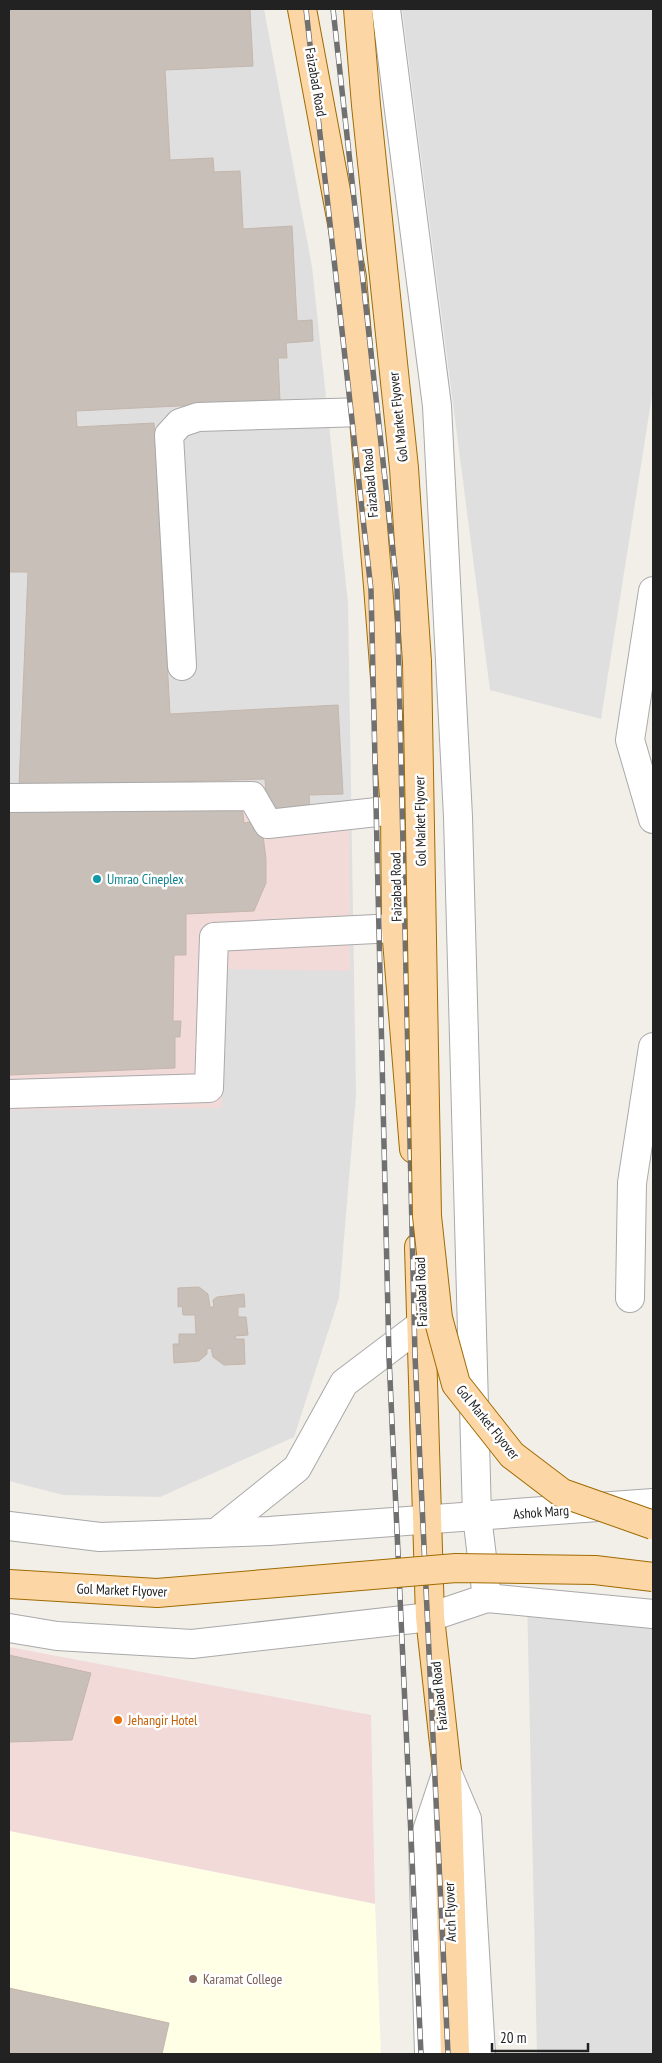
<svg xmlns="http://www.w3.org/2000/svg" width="662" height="2063" viewBox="0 0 662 2063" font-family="'PT Sans Narrow',sans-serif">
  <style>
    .residential { fill: #e0dfdf }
    .commercial { fill: #f2dad9 }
    .education { fill: #ffffe5 }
    .building { fill: #c7bfb8; stroke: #c4b6ab }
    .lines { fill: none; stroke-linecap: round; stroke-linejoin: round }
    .minor-casing { stroke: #a9a9a9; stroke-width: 30 }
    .major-casing { stroke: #a06b00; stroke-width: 30 }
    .minor { stroke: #fff; stroke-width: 28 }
    .major { stroke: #fcd6a4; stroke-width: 28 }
    .rail-casing { stroke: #707070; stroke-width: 5.5 }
    .rail { stroke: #fff; stroke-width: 4; stroke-dasharray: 11; stroke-linecap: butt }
    .major-bridge-casing { stroke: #a06b00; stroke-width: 30; stroke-linecap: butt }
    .major-bridge { stroke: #fcd6a4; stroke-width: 28 }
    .culture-dot { fill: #0f9aa8; stroke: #fff; stroke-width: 2 }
    .food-dot { fill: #e8710a; stroke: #fff; stroke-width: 2 }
    .education-dot { fill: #8d6e63; stroke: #fff; stroke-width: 2 }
    .labels { text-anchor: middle; stroke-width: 5; stroke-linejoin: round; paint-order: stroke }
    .street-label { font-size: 14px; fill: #222; stroke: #fff }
    .culture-label { font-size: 14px; fill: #0d838f; stroke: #fff; text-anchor: start }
    .food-label { font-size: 14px; fill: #c56008; stroke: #fff; text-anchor: start }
    .education-label { font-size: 14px; fill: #785e54; stroke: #fff; text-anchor: start }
  </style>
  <rect width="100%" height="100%" fill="#f2efe9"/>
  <g class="residential">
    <polygon points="9,9 264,9 312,267 348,603 356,1095 339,1298 294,1437 160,1497 63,1495 9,1481"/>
    <polygon points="402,9 653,9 653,389 601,719 490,690"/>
    <polygon points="527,1597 653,1605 653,2054 537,2054"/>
  </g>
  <g class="commercial">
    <polygon points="264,784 265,812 349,808 350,971 222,969 222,1108 9,1110 9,786"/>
    <polygon points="9,1647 371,1715 375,1904 9,1831"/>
  </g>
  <polygon class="education" points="9,1831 375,1904 381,2054 9,2054"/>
  <g class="building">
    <polygon points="9,9 250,9 253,66 165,70 170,160 213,158 214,172 240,171 243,229 292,226 297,321 312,320 313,341 286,343 287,358 278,358 280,401 76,411 77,427 154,423 170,714 338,705 343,794 309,795 310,808 267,810 265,779 19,787 28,572 9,572"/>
    <polygon points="9,805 242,805 244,823 261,820 266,859 266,883 254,911 186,914 186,955 174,955 173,1021 181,1021 180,1037 175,1037 175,1068 9,1075"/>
    <polygon points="199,1287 208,1294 210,1307 214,1307 213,1300 217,1297 244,1294 245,1307 238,1307 238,1317 246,1317 248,1335 235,1336 236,1339 244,1339 245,1364 224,1365 213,1357 211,1348 207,1349 207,1354 199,1361 174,1363 173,1344 179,1344 179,1334 196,1334 195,1315 183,1315 182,1306 178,1307 178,1288"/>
    <polygon points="9,1655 91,1673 72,1740 9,1742"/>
    <polygon points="9,1988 169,2023 162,2054 9,2054"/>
  </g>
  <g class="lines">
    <g class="minor-casing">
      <g id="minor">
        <polyline points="386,9 437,406 458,817 477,1516 487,1598"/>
        <polyline points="653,591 630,740 653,819"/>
        <polyline points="182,666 169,435 180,423 198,417 364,412"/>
        <polyline points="9,798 252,796 268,824 395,810"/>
        <polyline points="9,1094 209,1088 214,937 396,928"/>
        <polyline points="630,1298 632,1183 653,1047"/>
        <polyline points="9,1526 100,1537 269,1531 653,1503"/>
        <polyline points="216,1533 297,1468 344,1383 422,1324"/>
        <polyline points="9,1628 57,1636 192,1644 430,1617 487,1598 653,1614"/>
        <polyline points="447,1772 467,1819 481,2054"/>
        <polyline points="429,2054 423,1843 446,1774"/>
      </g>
    </g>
    <g class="major-casing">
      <g id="major">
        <polyline points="302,9 352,277 378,586 395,810 396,928 414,1149"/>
        <polyline points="358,9 366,105 404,468 417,662"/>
        <polyline points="419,1247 430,1617 447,1771 455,2054"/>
      </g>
    </g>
    <use href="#minor" class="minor"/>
    <use href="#major" class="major"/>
    <g class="rail-casing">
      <g id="rail">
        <polyline points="306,9 371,590 389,1357 421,2054"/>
        <polyline points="333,9 397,588 415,1356 448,2054"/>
      </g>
    </g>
    <use href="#rail" class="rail"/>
    <g class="major-bridge-casing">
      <g id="major-bridge">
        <polyline points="417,662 427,1216 438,1318 456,1384 512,1455 562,1493 653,1525"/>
        <polyline points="9,1584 157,1593 456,1568 595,1570 653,1577"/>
      </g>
    </g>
    <use href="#major-bridge" class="major-bridge"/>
  </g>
  <circle class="culture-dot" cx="97" cy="879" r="5"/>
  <circle class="food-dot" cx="118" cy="1720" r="5"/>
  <circle class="education-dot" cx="193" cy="1979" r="5"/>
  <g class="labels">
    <g class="street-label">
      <text transform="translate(316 82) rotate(80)" y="5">Faizabad Road</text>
      <text transform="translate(398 417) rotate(-96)" y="5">Gol Market Flyover</text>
      <text transform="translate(370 483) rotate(-95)" y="5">Faizabad Road</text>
      <text transform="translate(420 821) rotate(-91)" y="5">Gol Market Flyover</text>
      <text transform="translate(396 887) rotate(-91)" y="5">Faizabad Road</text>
      <text transform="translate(421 1292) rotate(-92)" y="5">Faizabad Road</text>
      <text transform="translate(488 1422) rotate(51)" y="5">Gol Market Flyover</text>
      <text transform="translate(541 1512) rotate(-4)" y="5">Ashok Marg</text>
      <text transform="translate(122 1590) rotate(2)" y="5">Gol Market Flyover</text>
      <text transform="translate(439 1696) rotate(-96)" y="5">Faizabad Road</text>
      <text transform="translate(450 1912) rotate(-92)" y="5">Arch Flyover</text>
    </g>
    <g class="culture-label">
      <text x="107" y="884">Umrao Cineplex</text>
    </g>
    <g class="food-label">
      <text x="128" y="1725">Jehangir Hotel</text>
    </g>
    <g class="education-label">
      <text x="203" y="1984">Karamat College</text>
    </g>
  </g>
  <rect width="662" height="2063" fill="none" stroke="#222222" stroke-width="20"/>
  <path d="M492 2043v8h96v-8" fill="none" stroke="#222222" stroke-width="2.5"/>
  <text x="500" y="2043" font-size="15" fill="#222222" stroke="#ffffff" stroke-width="4" paint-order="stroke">20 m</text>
</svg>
